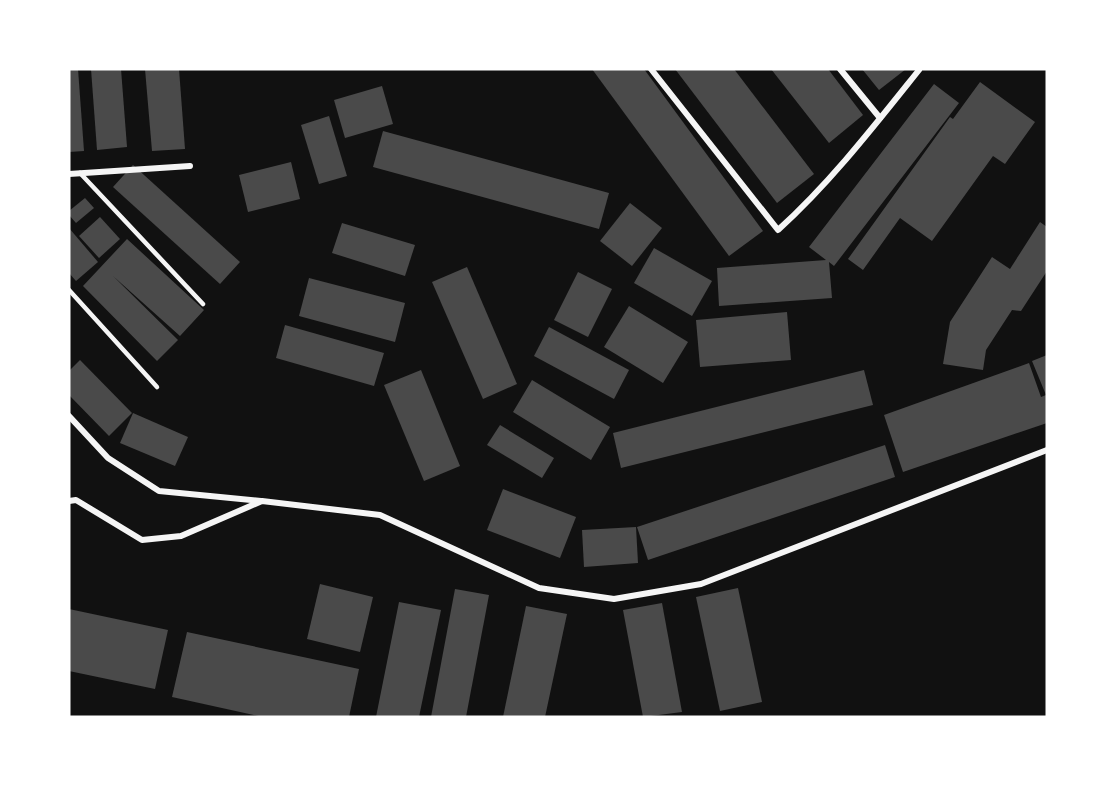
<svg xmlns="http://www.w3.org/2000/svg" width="1116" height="786" viewBox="0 0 1116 786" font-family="Jost,sans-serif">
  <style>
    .building { fill: #4a4a4a }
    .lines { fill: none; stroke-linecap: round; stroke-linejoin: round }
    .service { stroke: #f5f5f5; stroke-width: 4.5 }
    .minor { stroke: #f5f5f5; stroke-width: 6 }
  </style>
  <rect width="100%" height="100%" fill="#111"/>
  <g class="building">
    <polygon points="69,69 78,69 84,151 69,152"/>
    <polygon points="91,69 121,69 127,147 97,150"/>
    <polygon points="145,69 179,69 185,149 152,151"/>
    <polygon points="592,69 644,69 763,231 729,256"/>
    <polygon points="675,69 734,69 814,174 777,203"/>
    <polygon points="771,69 828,69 863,115 829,143"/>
    <polygon points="862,69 906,69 879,90"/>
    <polygon points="980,82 1035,122 1005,164 993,156 932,241 900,218 863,270 848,259 950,117 953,119"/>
    <polygon points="934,84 959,103 834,266 829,262 832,298 719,306 717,268 826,260 809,247"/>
    <polygon points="382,86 393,124 345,138 334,100"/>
    <polygon points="329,116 347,176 319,184 301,125"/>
    <polygon points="383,131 609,193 599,229 373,167"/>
    <polygon points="291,162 300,199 248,212 239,175"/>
    <polygon points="133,165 240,262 220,284 113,187"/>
    <polygon points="85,198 94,208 76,223 69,215 69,211"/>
    <polygon points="630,203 662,228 632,266 600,241"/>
    <polygon points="100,217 120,239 99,258 79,236"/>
    <polygon points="1040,222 1047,227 1047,271 1021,311 1012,310 986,350 983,370 943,364 950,322 992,257 1010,269"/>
    <polygon points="342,223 415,245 405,276 332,253"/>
    <polygon points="69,228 98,262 76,281 69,273"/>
    <polygon points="127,239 204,310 180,336 113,276 178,340 157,361 83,286"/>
    <polygon points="654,248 712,281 692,316 634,283"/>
    <polygon points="467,267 517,384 483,399 432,282"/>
    <polygon points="578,272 612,289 588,337 554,320"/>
    <polygon points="309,278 405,303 395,342 299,316"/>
    <polygon points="629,306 688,342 663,383 604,347"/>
    <polygon points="787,312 791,360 700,367 696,320"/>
    <polygon points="285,325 384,353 374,386 276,358"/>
    <polygon points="549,327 629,370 614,399 534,356"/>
    <polygon points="1047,355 1047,423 903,472 884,415 1029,363 1041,397 1046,395 1032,361"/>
    <polygon points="80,360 132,413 109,436 69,395 69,371"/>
    <polygon points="421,370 460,466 424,481 384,385"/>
    <polygon points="864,370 873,405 621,468 613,433"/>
    <polygon points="532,380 610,427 591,460 513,412"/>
    <polygon points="133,413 188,437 175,466 120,443"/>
    <polygon points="500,425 554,458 542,478 487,445"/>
    <polygon points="885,445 895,477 648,560 637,527"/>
    <polygon points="503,489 576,517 560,558 487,530"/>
    <polygon points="636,527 638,563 584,567 582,530"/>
    <polygon points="320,584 373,597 360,652 307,639"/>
    <polygon points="738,588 762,702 720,711 696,597"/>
    <polygon points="455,589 489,595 466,717 431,717"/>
    <polygon points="399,602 441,610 419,717 376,717"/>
    <polygon points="662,603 682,712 643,717 623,610"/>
    <polygon points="526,606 567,614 545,717 503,717"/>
    <polygon points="69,609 168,630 155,689 69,671"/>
    <polygon points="187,632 359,669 349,717 263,717 172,697"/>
  </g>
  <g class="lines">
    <g class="service">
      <polyline points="80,173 203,304"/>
      <polyline points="69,290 157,387"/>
    </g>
    <g class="minor">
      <path d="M651 69 778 230C830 183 875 125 919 70"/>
      <polyline points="840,69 880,118"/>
      <polyline points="69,174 190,166"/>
      <polyline points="69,416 108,458 159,491 261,501"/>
      <polyline points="69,501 76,500 142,540 181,536 262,501 380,515 539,588 614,599 701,584 1047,450"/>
    </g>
  </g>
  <rect width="1116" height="786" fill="none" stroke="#ffffff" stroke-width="141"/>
</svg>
